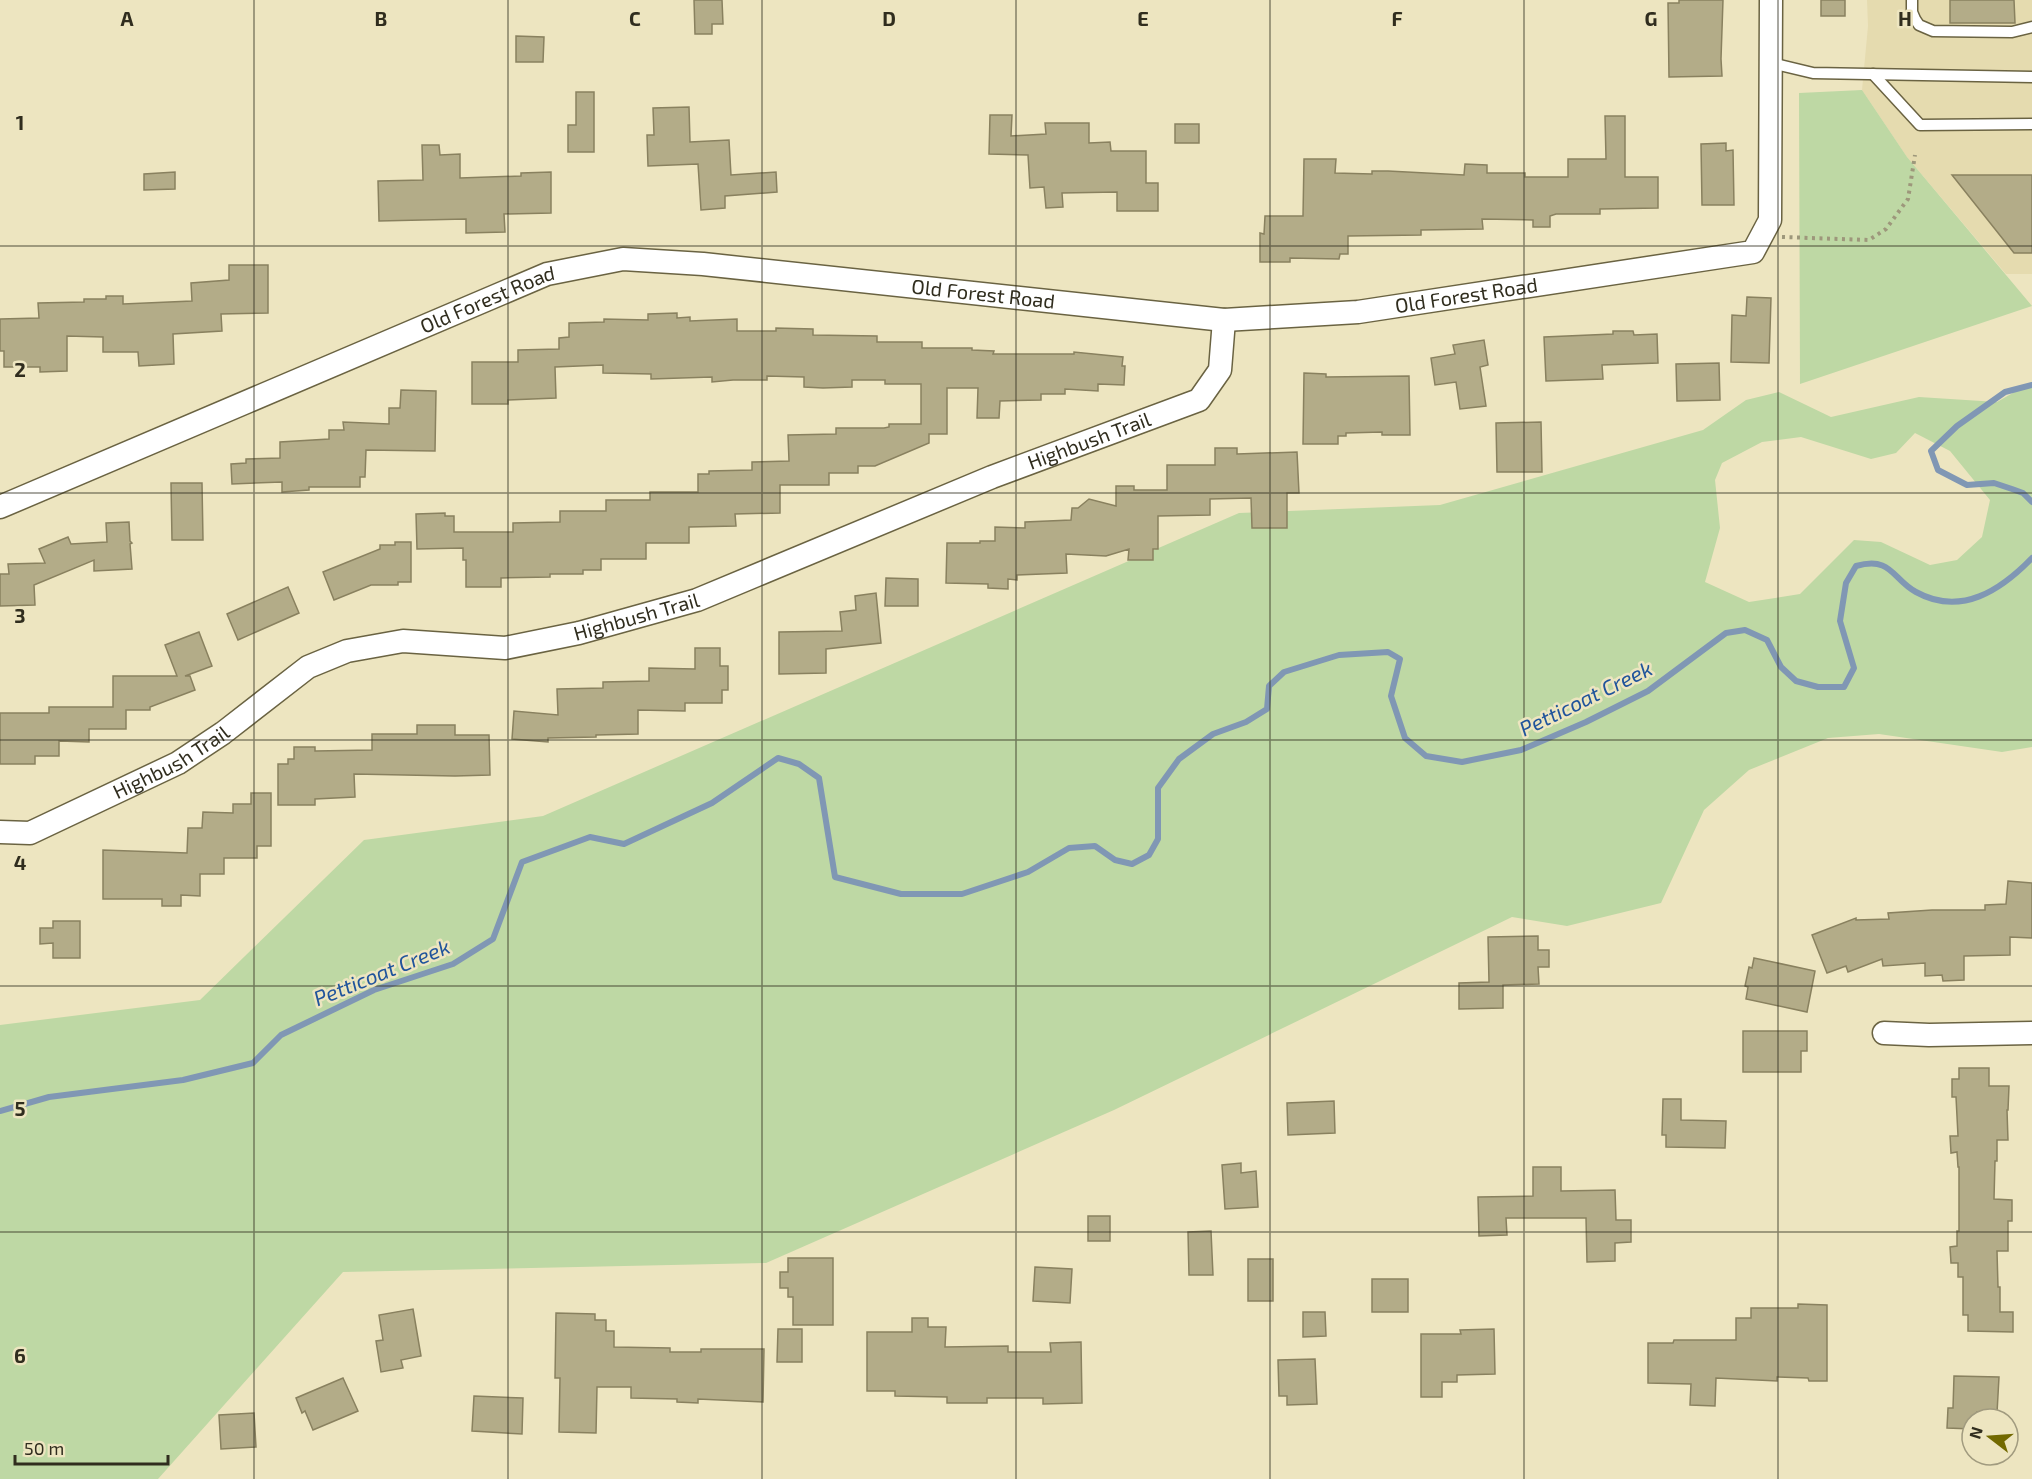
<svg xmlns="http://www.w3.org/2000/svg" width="2032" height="1479" viewBox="0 0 2032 1479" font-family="'Exo 2',sans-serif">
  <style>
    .built { fill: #e5dbaf }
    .green { fill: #bed8a4; fill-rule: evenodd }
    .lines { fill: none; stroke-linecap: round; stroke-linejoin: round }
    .stream { stroke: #8097b4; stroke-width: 6 }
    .building { fill: #b3ac88; stroke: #89815f; stroke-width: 1.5 }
    .lane-casing { stroke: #6a6342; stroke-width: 13 }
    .street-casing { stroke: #6a6342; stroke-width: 25 }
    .path { stroke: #9d977b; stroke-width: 4; stroke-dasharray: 3 4.5; stroke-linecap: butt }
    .lane { stroke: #fff; stroke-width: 10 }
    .street { stroke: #fff; stroke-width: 22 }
    .grid { fill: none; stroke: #302d1e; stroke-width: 1.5; stroke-opacity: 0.55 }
    .labels { text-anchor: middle; stroke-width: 5; stroke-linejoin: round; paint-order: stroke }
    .street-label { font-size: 20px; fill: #302d1e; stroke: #ede5c0 }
    .water-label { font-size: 21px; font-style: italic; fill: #20549b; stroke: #ede5c0 }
    .grid-label { font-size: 20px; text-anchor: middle; font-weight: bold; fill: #302d1e; stroke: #ede5c0; stroke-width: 5; stroke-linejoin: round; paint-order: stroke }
  </style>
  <rect width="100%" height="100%" fill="#ede5c0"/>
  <polygon class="built" points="1867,0 2032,0 2032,274 2006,274 1907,157 1862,90 1868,26"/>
  <g class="green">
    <polygon points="1862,90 1907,157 2032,306 1800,384 1799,93"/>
    <path d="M2032 382V747L2002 752 1879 734 1828 738 1749 770 1704 810 1661 903 1567 926 1512 917 1114 1110 766 1263 343 1272 158 1479H0V1025L200 1000 364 840 543 816 1239 513 1440 505 1703 430 1746 400 1779 392 1831 417 1919 397 1997 402ZM1915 433 1950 451 1990 500 1982 537 1957 560 1930 565 1881 542 1854 540 1800 594 1749 602 1705 582 1720 528 1715 480 1722 463 1762 442 1801 437 1871 459 1896 453Z"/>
  </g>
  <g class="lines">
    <g class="stream">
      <polyline points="2032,385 2005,392 1957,426 1931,451 1938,470 1967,485 1994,483 2012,489 2023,493 2032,502"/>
      <path d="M0 1111 49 1097 183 1080 253 1063 281 1035 374 990 453 964 493 939 522 862 590 837 624 844 712 803 778 758 799 764 819 778 835 877 901 894H962L1028 872 1069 848 1095 846 1115 860 1132 864 1149 855 1158 839V788L1179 759 1213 734 1246 722 1267 709 1269 686 1284 672 1339 655 1388 652 1400 659 1391 696 1405 738 1426 756 1462 762 1521 750 1586 722 1648 691 1726 633 1745 630 1767 640 1781 667 1796 681 1818 687H1844L1854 668 1840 621 1846 583 1856 566C1892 556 1892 579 1916 592 1961 617 2001 590 2032 558"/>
    </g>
  </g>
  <g class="building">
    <polygon points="694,0 722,0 723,24 712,24 712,34 695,34"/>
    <polygon points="1679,0 1723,0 1721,59 1722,76 1669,77 1668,3 1679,3"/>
    <rect x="1821" y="0" width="24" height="16"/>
    <polygon points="1950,0 2014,0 2015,23 1950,23"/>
    <polygon points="516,36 544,37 543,62 516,62"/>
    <polygon points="576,92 594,92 594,152 568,152 568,125 576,125"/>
    <polygon points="689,107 690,142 729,140 731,175 776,172 777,192 725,196 725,208 701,210 698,164 648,166 647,135 654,135 653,108"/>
    <polygon points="990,115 1012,115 1011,136 1046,134 1045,123 1089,123 1089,143 1110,142 1111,151 1146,151 1146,183 1158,183 1158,211 1117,211 1117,192 1062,193 1063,207 1046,208 1044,187 1030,188 1028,155 989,154"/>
    <polygon points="1605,116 1625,116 1625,177 1658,177 1658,208 1600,209 1600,214 1556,214 1550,216 1550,227 1533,227 1533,220 1482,219 1483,229 1421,230 1421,235 1348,236 1348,254 1340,254 1339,259 1290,258 1290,262 1260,262 1260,233 1264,234 1265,216 1303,216 1304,159 1336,159 1335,173 1372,174 1372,171 1388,171 1464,175 1465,164 1487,165 1487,173 1525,173 1525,177 1568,177 1568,159 1606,159"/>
    <rect x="1175" y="124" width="24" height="19"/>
    <polygon points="1726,143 1726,151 1733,150 1734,205 1702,205 1701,144"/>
    <polygon points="422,145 439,145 440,155 460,154 460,178 521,176 521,173 551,172 551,213 504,214 505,232 466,233 466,219 379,221 378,181 423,180"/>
    <polygon points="175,172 175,189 144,190 144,174"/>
    <polygon points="1952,175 2032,175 2032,253 2014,253"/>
    <polygon points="229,265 268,265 268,313 221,314 222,331 173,334 174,364 139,366 138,352 103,352 103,337 67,336 67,371 40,372 40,367 4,367 4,351 0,351 0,319 39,318 38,303 84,302 84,299 106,299 106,296 123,296 123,304 192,301 191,283 229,280"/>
    <polygon points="1747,297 1771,298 1769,363 1731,362 1732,315 1746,316"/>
    <polygon points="677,313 677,318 690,317 690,321 737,319 737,331 776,331 776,328 813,329 813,335 877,336 877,342 922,342 922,348 972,348 972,350 994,351 993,354 1074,354 1074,352 1123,357 1122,366 1125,366 1124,385 1098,384 1098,391 1065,389 1065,394 1041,394 1041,400 1000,401 999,418 977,418 978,388 947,388 947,434 929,434 929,443 875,466 858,466 858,473 829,473 829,485 780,485 780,513 735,514 736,526 689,527 689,543 646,543 646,559 601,559 601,570 583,570 583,574 550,574 550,577 501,578 501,587 466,587 466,560 463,560 463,548 417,549 416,514 445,513 445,516 454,516 454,532 513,532 513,523 560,522 560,511 606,511 606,500 650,500 650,492 698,492 698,474 709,474 709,471 752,470 752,462 789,461 788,435 836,434 836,428 884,428 889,427 889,424 921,424 921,384 885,384 885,380 852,380 852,387 823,388 804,387 804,377 767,376 767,380 733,380 712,382 712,377 651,379 651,374 603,373 603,365 555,367 556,398 508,400 508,404 472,404 472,362 518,362 518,350 559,349 559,338 569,337 569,323 604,322 604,319 648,320 648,314"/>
    <polygon points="1613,331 1633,331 1634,335 1657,334 1658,363 1602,365 1603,379 1546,381 1544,337 1613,334"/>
    <polygon points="1484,340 1488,365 1480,367 1486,406 1460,409 1456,382 1435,385 1431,358 1455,354 1453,345"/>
    <polygon points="1719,363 1720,400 1677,401 1676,364"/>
    <polygon points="1304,373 1326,374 1326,377 1409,376 1410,435 1382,435 1382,432 1346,433 1346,436 1338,436 1338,444 1303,444"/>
    <polygon points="401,390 436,391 435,451 366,450 365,477 360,477 360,487 309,487 309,490 282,492 282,482 232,484 231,464 246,463 246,459 280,458 280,442 329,439 329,430 344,430 343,422 389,424 389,408 400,408"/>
    <polygon points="1541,422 1542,472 1497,472 1496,423"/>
    <polygon points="1215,448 1237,448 1237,454 1297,452 1299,493 1287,493 1287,528 1252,528 1251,498 1210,499 1210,515 1158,516 1158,549 1153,549 1153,560 1128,560 1129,549 1106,556 1066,554 1067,573 1017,575 1017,580 1008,579 1008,589 988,588 988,584 946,583 947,543 980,543 980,541 995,541 995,527 1025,528 1025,522 1071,520 1072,508 1078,508 1089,499 1116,506 1116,486 1134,486 1134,490 1167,490 1167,465 1215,465"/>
    <polygon points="171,483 202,483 203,540 172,540"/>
    <polygon points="129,522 130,541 132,543 130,544 132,569 94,571 94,560 34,585 35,605 0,606 0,574 9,574 8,564 45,563 39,549 68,537 71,544 107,542 106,523"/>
    <polygon points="395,542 411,542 411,582 398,582 398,585 371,585 334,600 323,572 380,549 380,545 395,545"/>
    <polygon points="886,578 918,579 918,606 885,606"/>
    <polygon points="288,587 299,613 238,640 227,614"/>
    <polygon points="876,593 881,643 826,649 826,673 779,674 779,632 842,631 840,612 856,610 855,596"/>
    <polygon points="199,632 212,666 185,676 190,676 195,690 150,707 150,710 126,710 126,729 89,729 89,742 59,741 59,756 35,756 35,764 0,764 0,713 49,713 49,707 113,707 113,676 177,676 165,645"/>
    <polygon points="695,648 720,648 720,666 728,666 728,690 722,690 722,703 685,703 685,711 638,710 638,734 596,735 596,737 548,738 548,742 512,739 514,711 558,715 557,689 603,688 603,682 649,681 649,668 695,669"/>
    <polygon points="417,725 455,725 455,735 489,735 490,775 455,776 354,774 355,797 315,799 315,805 278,805 278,764 288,764 288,759 294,759 294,747 315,747 315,751 372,750 372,734 417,734"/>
    <polygon points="251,793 271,793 271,846 257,846 257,858 224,858 224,874 200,874 200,896 181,895 181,906 162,906 162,899 103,899 103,850 187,853 188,828 202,828 203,812 233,813 233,804 251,804"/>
    <polygon points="2008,881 2032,883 2032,938 2010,937 2010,955 1964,956 1964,980 1943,981 1942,975 1925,976 1925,963 1883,966 1882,959 1848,972 1846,966 1827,973 1812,935 1856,918 1856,920 1889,919 1888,913 1932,910 1985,910 1985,905 2006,904"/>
    <polygon points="53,921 80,921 80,958 53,958 53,943 40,944 40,928 53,928"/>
    <polygon points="1538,936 1538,950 1549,950 1549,967 1538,967 1539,984 1503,985 1503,1008 1459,1009 1459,983 1489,982 1488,937"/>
    <polygon points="1754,958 1815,971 1807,1012 1746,999 1748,987 1745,986 1749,967 1752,968"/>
    <polygon points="1743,1031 1807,1031 1807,1051 1801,1051 1801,1072 1743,1072"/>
    <polygon points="1959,1068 1989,1068 1989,1086 2009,1086 2008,1110 2007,1110 2008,1140 1997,1140 1997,1161 1995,1161 1994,1199 2012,1200 2012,1221 2008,1221 2008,1251 1997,1251 1998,1287 2000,1287 2000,1312 2013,1312 2013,1332 1968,1331 1968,1315 1963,1315 1963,1277 1958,1277 1958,1263 1951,1263 1950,1247 1957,1246 1957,1231 1959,1231 1959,1167 1958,1167 1957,1152 1951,1153 1950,1136 1958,1136 1956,1097 1952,1097 1952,1079 1959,1079"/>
    <polygon points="1663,1099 1681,1099 1681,1120 1726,1121 1725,1148 1666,1147 1666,1135 1662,1135"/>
    <polygon points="1334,1101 1335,1133 1288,1135 1287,1103"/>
    <polygon points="1241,1163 1241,1173 1256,1171 1258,1207 1225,1209 1222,1165"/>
    <polygon points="1533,1167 1561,1167 1561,1191 1615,1190 1616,1220 1631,1220 1631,1242 1615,1243 1615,1261 1587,1262 1586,1218 1506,1218 1507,1235 1479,1236 1478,1197 1533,1196"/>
    <rect x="1088" y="1216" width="22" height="25"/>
    <polygon points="1211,1231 1213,1275 1189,1275 1188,1232"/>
    <polygon points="788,1258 833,1258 833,1325 793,1325 793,1297 788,1297 788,1288 780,1288 780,1272 788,1272"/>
    <rect x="1248" y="1259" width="25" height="42"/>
    <polygon points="1035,1267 1072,1269 1070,1303 1033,1301"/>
    <rect x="1372" y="1279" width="36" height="33"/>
    <polygon points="1798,1304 1827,1305 1827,1381 1809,1381 1808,1378 1777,1377 1777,1381 1716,1378 1715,1406 1690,1405 1691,1384 1648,1383 1648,1343 1673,1343 1674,1340 1736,1340 1736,1318 1751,1318 1751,1308 1798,1308"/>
    <polygon points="413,1309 421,1356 401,1360 403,1368 381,1372 376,1341 383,1340 379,1315"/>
    <polygon points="1303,1312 1325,1312 1326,1336 1303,1337"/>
    <polygon points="556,1313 595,1314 595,1320 606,1320 606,1331 614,1331 614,1347 670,1348 670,1352 701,1352 701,1349 764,1349 763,1402 698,1399 698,1403 677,1402 677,1399 631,1398 631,1387 597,1387 596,1433 559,1432 560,1378 555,1378"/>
    <polygon points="912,1318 928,1318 928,1327 946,1327 945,1347 1008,1346 1008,1352 1051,1352 1050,1343 1081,1342 1082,1403 1043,1404 1043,1398 987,1398 987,1403 947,1403 947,1397 895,1396 895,1391 867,1391 867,1332 912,1332"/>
    <polygon points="778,1329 802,1329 802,1362 777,1362"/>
    <polygon points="1494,1329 1495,1374 1457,1375 1457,1382 1442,1382 1442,1397 1421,1397 1421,1334 1461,1334 1460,1330"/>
    <polygon points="1315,1359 1317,1404 1287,1405 1287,1396 1279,1396 1278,1360"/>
    <polygon points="1954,1376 1999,1377 1997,1413 1977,1412 1976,1419 1972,1419 1972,1429 1947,1428 1948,1408 1953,1408"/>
    <polygon points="343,1378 358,1411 313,1430 305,1411 302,1413 296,1398"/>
    <polygon points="474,1396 523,1398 522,1434 472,1431"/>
    <polygon points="254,1413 256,1447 221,1449 219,1415"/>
  </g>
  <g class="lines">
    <g class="lane-casing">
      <g id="lane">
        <polyline points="1912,0 1912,12 1915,19 1919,25 1933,31 2012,32 2032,27"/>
        <polyline points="1771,63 1813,73 2032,77"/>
        <polyline points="1873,74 1920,125 2032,124"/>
      </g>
    </g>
    <g class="street-casing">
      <g id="street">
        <path id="s1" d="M0 507 547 274 623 259 703 264 1224 320 1358 312 1753 252 1770 220 1771 0"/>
        <path id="s2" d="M0 832 30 833 178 763 223 733 308 667 347 651 403 641 505 648 579 633 697 600 992 477 1199 400 1220 370 1224 320"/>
        <polyline points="1884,1033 1929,1035 2032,1033"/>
      </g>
    </g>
    <polyline class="path" points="1782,237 1869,240 1886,229 1908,199 1915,155"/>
    <use href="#lane" class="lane"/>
    <use href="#street" class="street"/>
  </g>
  <path class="grid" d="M254 0V1479M508 0V1479M762 0V1479M1016 0V1479M1270 0V1479M1524 0V1479M1778 0V1479M0 246H2032M0 493H2032M0 740H2032M0 986H2032M0 1232H2032"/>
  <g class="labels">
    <g class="street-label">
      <text dy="7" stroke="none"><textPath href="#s1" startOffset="1034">Old Forest Road</textPath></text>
      <text dy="7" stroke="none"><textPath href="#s1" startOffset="1520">Old Forest Road</textPath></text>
      <text dy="7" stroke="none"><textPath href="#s1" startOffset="530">Old Forest Road</textPath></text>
      <text dy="7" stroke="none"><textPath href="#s2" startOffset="1178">Highbush Trail</textPath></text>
      <text dy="7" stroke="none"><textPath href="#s2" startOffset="692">Highbush Trail</textPath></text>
      <text dy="7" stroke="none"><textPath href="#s2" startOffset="188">Highbush Trail</textPath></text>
    </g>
    <g class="water-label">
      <text transform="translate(1586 699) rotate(-26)" y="7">Petticoat Creek</text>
      <text transform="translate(382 973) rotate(-22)" y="7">Petticoat Creek</text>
    </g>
  </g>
  <g class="grid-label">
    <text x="127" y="26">A</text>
    <text x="381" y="26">B</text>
    <text x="635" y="26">C</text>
    <text x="889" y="26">D</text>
    <text x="1143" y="26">E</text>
    <text x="1397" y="26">F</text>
    <text x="1651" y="26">G</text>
    <text x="1905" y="26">H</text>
    <text x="20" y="130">1</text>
    <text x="20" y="377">2</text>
    <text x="20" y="623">3</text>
    <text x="20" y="870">4</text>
    <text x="20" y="1116">5</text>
    <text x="20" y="1363">6</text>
  </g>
  <g transform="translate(1990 1437) rotate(287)"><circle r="28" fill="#ede5c0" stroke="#a19b7f" stroke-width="1.5"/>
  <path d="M0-4.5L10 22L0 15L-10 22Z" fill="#726900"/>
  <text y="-9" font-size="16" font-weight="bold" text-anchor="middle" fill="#302d1e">N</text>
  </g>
  <path d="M15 1455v9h153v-9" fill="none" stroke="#302d1e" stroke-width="3"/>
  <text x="24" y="1455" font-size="18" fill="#302d1e" stroke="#ede5c0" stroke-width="4.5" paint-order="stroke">50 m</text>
</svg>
